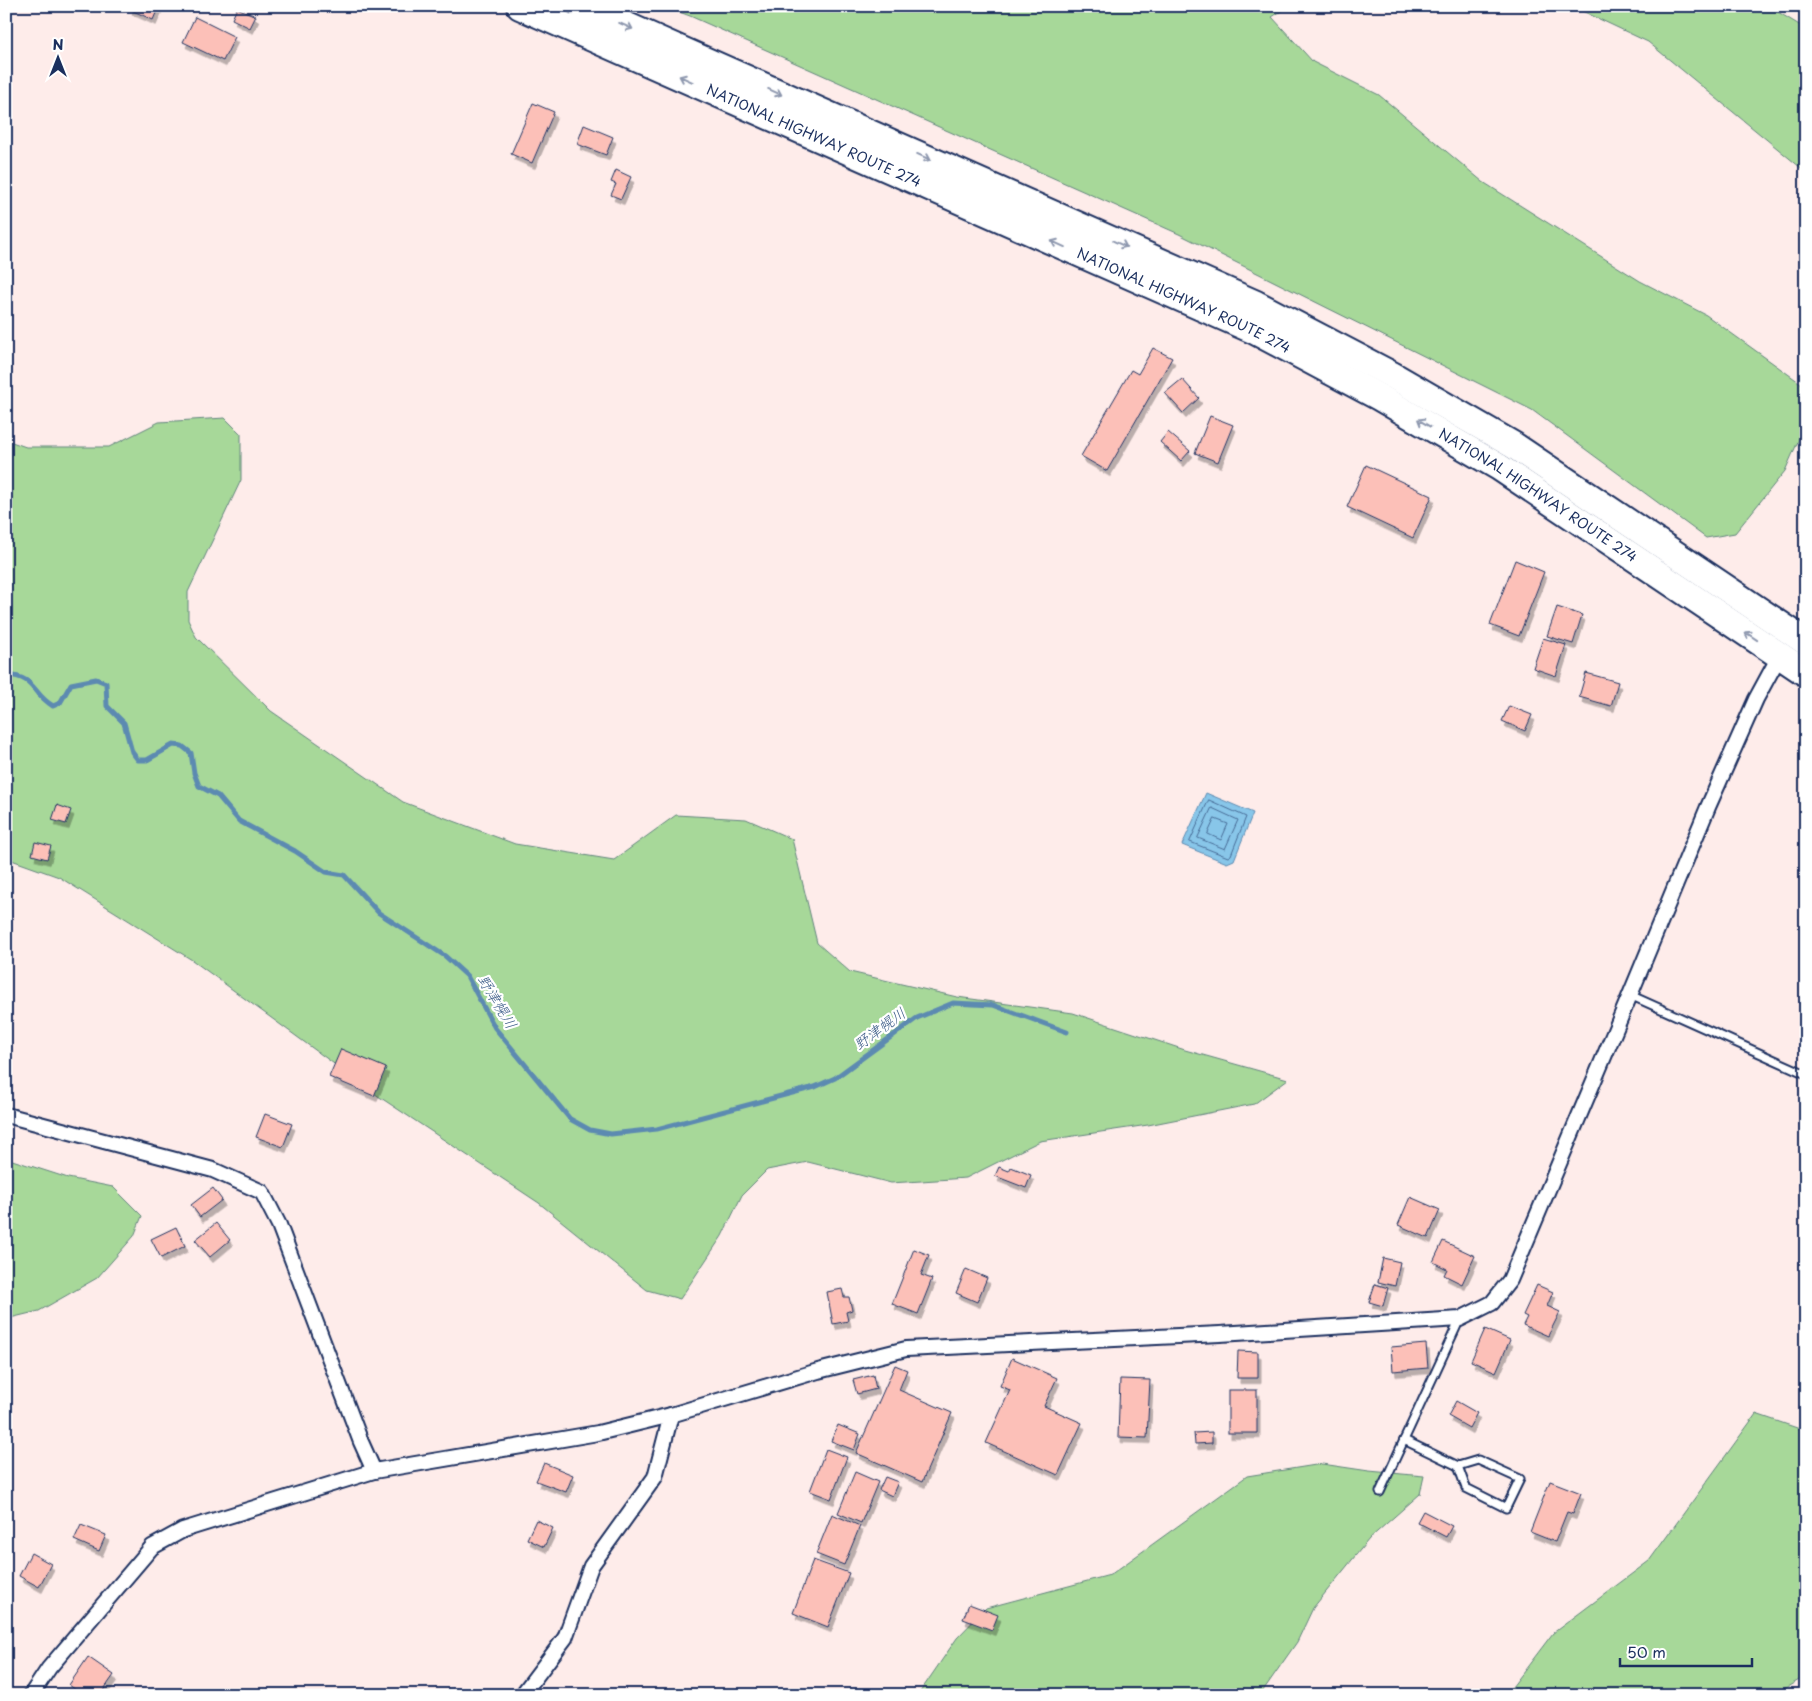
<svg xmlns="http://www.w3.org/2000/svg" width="1812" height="1701" viewBox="0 0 1812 1701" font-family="'Playpen Sans','Klee One',sans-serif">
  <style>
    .green { fill: #a7d899; stroke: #61847c }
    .water { fill: #88c6e9; stroke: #5c8ab1 }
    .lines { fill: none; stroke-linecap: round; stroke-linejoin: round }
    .shore { stroke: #476b96; stroke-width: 1 }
    .stream { stroke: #5c8ab1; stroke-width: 5 }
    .building { fill: #fcc0b8; stroke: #1b2f5e; filter: url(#shadow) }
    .lane-casing { stroke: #1b2f5e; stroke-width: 11 }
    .street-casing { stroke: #1b2f5e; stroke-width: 18 }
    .highway-casing { stroke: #1b2f5e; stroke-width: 30 }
    .lane { stroke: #fff; stroke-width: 7 }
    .street { stroke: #fff; stroke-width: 14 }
    .highway { stroke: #fff; stroke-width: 26 }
    .oneway { stroke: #8d97ae }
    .labels { text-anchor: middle; stroke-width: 4.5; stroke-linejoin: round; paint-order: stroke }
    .street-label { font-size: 14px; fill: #1b2f5e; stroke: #fff }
    .water-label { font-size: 15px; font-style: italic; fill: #3c5c88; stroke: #fff }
  </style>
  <defs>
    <filter id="shadow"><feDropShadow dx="3" dy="5.5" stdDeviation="0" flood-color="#0004"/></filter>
  </defs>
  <rect width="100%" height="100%" fill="#feecea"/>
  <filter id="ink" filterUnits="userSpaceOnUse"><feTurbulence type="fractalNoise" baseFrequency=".02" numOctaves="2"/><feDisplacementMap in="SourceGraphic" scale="10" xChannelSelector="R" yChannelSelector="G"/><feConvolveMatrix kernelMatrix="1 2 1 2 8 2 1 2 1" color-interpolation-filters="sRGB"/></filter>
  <g filter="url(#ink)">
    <g class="green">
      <polygon points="663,6 1289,6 1272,17 1313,62 1379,95 1483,182 1640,281 1706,315 1806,387 1806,423 1785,471 1735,533 1706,538 1532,410 1179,234 690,16"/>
      <polygon points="1566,6 1768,6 1806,29 1806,172 1648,42 1578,9"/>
      <polygon points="225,418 241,434 241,480 188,592 188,620 196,637 271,711 403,802 515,844 614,860 676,815 746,819 792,839 817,943 850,972 957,997 1073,1013 1185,1050 1288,1079 1254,1104 1148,1125 1040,1141 966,1178 891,1183 808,1162 767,1170 742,1195 722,1236 680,1299 647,1290 539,1203 378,1096 192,960 59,877 6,858 6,440 26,447 109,447 159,422"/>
      <polygon points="6,1158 68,1178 113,1187 142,1216 134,1236 97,1278 39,1311 6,1319"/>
      <polygon points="1756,1414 1806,1431 1806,1674 1801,1679 1773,1695 1506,1695 1553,1633 1649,1561"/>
      <polygon points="1322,1464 1369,1471 1424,1476 1420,1494 1369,1539 1313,1608 1297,1642 1260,1695 918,1695 957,1638 986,1608 1110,1575 1247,1476"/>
    </g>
    <polygon class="water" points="1206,793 1253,813 1234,860 1227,863 1182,845"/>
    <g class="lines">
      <g class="shore">
        <polygon points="1209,800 1246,817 1231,855 1228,857 1190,842"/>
        <polygon points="1212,808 1238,820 1225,849 1198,838"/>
        <polygon points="1215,819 1228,824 1221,840 1208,834"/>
      </g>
      <path class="stream" d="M6 675C37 677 31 693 53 706L60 703 71 684 96 679 106 683 107 706 124 723 132 752 138 760H147L173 745 182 746 191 753 194 773 199 786 218 796 239 821 295 851 326 872 344 875 379 913 445 956 467 976 495 1028 570 1119 590 1130 611 1134 657 1129 815 1087 835 1078 917 1018 953 1003 993 1005 1067 1032"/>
    </g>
    <g class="building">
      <polygon points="130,6 159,6 153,20 129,9"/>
      <polygon points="237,8 256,16 250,28 232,19"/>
      <polygon points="195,17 235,37 223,61 183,42"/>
      <polygon points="533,103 554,112 532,163 511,154"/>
      <polygon points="584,125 613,137 606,155 577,144"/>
      <polygon points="616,170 631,177 621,199 611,195 616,184 611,182"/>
      <polygon points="1153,348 1172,358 1107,471 1081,456 1131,370 1138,374"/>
      <polygon points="1182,379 1199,398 1183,413 1165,393"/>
      <polygon points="1210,416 1233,425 1218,462 1195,453"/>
      <polygon points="1168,432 1190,451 1181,461 1160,442"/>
      <polygon points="1366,465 1432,496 1413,538 1347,507"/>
      <polygon points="1515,560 1544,572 1519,636 1490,625"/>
      <polygon points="1557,607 1582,615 1573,644 1547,636"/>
      <polygon points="1543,638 1566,645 1556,676 1533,668"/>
      <polygon points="1586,673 1618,682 1611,706 1579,697"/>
      <polygon points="1509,706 1532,715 1525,731 1502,721"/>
      <polygon points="57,805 71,810 66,824 52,820"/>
      <polygon points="35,842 51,846 47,859 32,855"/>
      <polygon points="341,1049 386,1068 374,1096 329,1077"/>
      <polygon points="265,1114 292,1124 283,1147 256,1137"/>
      <polygon points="999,1167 1009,1171 1011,1167 1031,1175 1026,1188 995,1176"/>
      <polygon points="213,1188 222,1200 200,1217 191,1205"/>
      <polygon points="1410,1197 1440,1210 1428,1238 1398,1225"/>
      <polygon points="216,1223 230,1240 210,1257 195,1240"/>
      <polygon points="176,1227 185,1246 161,1258 151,1239"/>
      <polygon points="1443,1241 1475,1256 1462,1284 1444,1275 1447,1269 1433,1262"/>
      <polygon points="914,1249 929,1255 921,1275 932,1279 918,1314 892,1304"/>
      <polygon points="1383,1258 1400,1262 1395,1286 1378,1282"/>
      <polygon points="966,1269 987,1278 977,1302 956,1293"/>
      <polygon points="1375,1284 1388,1288 1383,1306 1369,1302"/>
      <polygon points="1537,1285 1553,1292 1547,1306 1560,1312 1548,1336 1523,1325 1527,1317 1523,1315"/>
      <polygon points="842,1289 844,1297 849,1297 852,1310 846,1312 848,1321 833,1324 827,1292"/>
      <polygon points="1485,1329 1510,1340 1496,1372 1471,1361"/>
      <polygon points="1426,1344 1428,1368 1393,1371 1391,1347"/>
      <polygon points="1238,1351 1258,1352 1258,1378 1237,1378"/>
      <polygon points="1012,1358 1057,1378 1044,1406 1082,1423 1058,1475 986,1443 1010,1390 1000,1386"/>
      <polygon points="895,1365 907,1370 899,1390 952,1413 922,1482 856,1453"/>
      <polygon points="873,1375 876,1389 857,1394 853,1380"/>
      <polygon points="1120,1379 1150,1380 1147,1438 1118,1437"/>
      <rect x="1228" y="1390" width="29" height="43"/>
      <polygon points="1456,1401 1477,1413 1469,1428 1448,1416"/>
      <polygon points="838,1425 860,1434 854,1450 831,1441"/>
      <polygon points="1212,1432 1212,1443 1195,1444 1194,1433"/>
      <polygon points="826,1449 847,1457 831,1499 810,1491"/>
      <polygon points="544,1463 573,1475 566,1492 536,1481"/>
      <polygon points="855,1472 878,1482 861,1523 838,1513"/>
      <polygon points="885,1477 898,1482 892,1496 879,1490"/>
      <polygon points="1550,1481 1581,1493 1573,1514 1567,1512 1555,1542 1530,1532"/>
      <polygon points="1423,1511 1452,1526 1446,1537 1417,1522"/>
      <polygon points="832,1514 860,1526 844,1565 816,1554"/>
      <polygon points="536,1520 553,1528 544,1547 527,1539"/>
      <polygon points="81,1525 106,1535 99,1551 74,1540"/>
      <polygon points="31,1553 51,1564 39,1587 19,1576"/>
      <polygon points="813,1560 849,1573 828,1627 793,1613"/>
      <polygon points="969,1604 998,1615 992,1630 963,1619"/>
      <polygon points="88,1657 114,1675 100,1695 83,1695 69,1685"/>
    </g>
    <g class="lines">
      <g class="lane-casing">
        <g id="lane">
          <polyline points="1630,995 1806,1074"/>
          <polyline points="1404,1440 1458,1466 1478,1460 1520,1479 1506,1508 1466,1488 1458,1466"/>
          <polyline points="1380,1492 1460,1319"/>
        </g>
      </g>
      <g class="street-casing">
        <g id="street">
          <polyline points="6,1115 213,1170 262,1192 279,1225 361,1442 374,1471"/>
          <polyline points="31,1695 49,1668 152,1547 183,1530 374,1471 598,1433 671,1415 818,1371 906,1349 1220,1334 1460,1319 1492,1303 1510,1280 1630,995 1708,807 1756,699 1782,651"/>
          <polyline points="522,1695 565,1638 591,1566 655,1477 671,1415"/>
        </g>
      </g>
      <g class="highway-casing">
        <g id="highway">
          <path id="s1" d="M520 6 1253 330 1379 397 1499 467 1806 673"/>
          <polyline points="582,6 1256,304 1392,375 1513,445 1806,642"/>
        </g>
      </g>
      <use href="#lane" class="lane"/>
      <use href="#street" class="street"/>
      <use href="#highway" class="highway"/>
    </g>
    <defs><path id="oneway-shaft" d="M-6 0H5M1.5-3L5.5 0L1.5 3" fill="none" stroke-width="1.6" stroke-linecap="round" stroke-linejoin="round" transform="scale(1.25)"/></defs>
    <g class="oneway">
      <use href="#oneway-shaft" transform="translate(626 26) rotate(24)"/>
      <use href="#oneway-shaft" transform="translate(686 79) rotate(-156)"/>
      <use href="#oneway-shaft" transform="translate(775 92) rotate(24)"/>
      <use href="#oneway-shaft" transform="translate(924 157) rotate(24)"/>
      <use href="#oneway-shaft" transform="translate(1058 244) rotate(-156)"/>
      <use href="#oneway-shaft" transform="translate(1120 244) rotate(24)"/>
      <use href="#oneway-shaft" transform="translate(1424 423) rotate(-149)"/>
      <use href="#oneway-shaft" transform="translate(1751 636) rotate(-146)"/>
    </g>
  </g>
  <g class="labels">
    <g class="street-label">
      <text dy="5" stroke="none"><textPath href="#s1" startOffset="321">NATIONAL HIGHWAY ROUTE 274</textPath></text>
      <text dy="5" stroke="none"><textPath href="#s1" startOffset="726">NATIONAL HIGHWAY ROUTE 274</textPath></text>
      <text dy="5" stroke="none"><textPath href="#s1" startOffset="1131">NATIONAL HIGHWAY ROUTE 274</textPath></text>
    </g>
    <g class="water-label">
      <text transform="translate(497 1002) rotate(59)" y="5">野津幌川</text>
      <text transform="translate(880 1029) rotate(-36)" y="5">野津幌川</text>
    </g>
  </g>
  <rect width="1812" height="1701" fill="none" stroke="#fff" stroke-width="25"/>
  <rect x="12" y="12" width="1787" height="1676" fill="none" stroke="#1b2f5e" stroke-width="2" filter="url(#ink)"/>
  <g transform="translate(58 58)" stroke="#ffffff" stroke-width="4" paint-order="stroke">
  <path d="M0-4L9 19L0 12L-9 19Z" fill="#1b2f5e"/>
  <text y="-8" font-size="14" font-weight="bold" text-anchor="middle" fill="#1b2f5e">N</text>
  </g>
  <path d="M1620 1658v8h132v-8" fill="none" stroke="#1b2f5e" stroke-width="2.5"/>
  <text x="1627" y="1658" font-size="15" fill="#1b2f5e" stroke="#ffffff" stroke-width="4" paint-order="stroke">50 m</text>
</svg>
